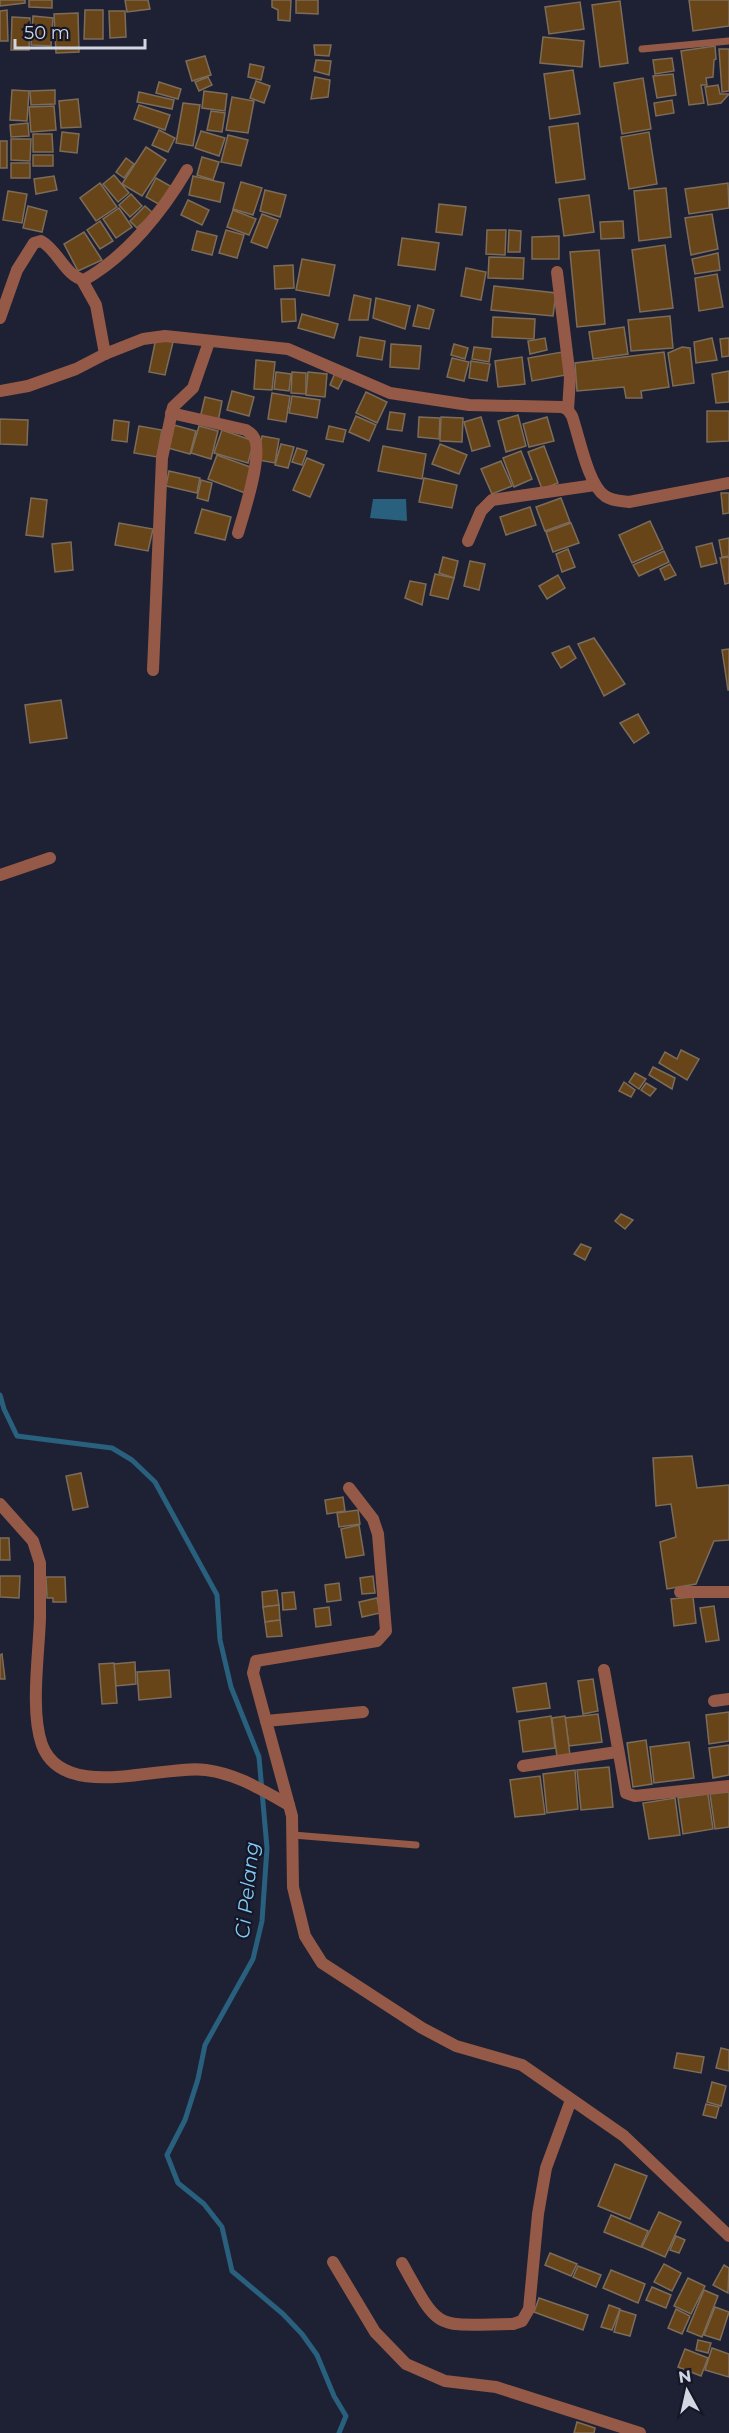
<svg xmlns="http://www.w3.org/2000/svg" width="729" height="2433" viewBox="0 0 729 2433" font-family="Montserrat,sans-serif">
  <style>
    .water { fill: #28607e }
    .lines { fill: none; stroke-linecap: round; stroke-linejoin: round }
    .stream { stroke: #28607e; stroke-width: 5 }
    .building { fill: #684518; stroke: #7c6c5a; stroke-width: 1.5 }
    .service { stroke: #955947; stroke-width: 7 }
    .minor { stroke: #955947; stroke-width: 12 }
    .labels { text-anchor: middle; stroke-width: 4.5; stroke-linejoin: round; paint-order: stroke }
    .water-label { font-size: 20px; font-style: italic; fill: #82cbf5; stroke: #141728 }
  </style>
  <rect width="100%" height="100%" fill="#1d2133"/>
  <polygon class="water" points="373,499 406,499 407,521 370,518"/>
  <g class="lines">
    <polyline class="stream" points="0,1395 4,1409 17,1436 112,1448 132,1460 155,1482 217,1595 220,1640 231,1687 259,1757 267,1848 262,1921 253,1959 205,2045 198,2079 185,2120 167,2155 178,2183 204,2204 222,2227 232,2271 283,2314 302,2334 317,2355 334,2396 346,2416 339,2433"/>
  </g>
  <g class="building">
    <polygon points="0,0 25,0 25,3 0,6"/>
    <polygon points="29,0 52,0 52,8 29,7"/>
    <polygon points="125,0 148,0 150,9 127,12"/>
    <polygon points="272,0 291,0 290,21 278,20 278,10 272,7"/>
    <polygon points="296,0 318,0 318,14 296,13"/>
    <polygon points="689,0 729,0 729,26 693,31"/>
    <polygon points="620,1 628,63 600,67 592,5"/>
    <polygon points="580,2 584,29 549,34 545,7"/>
    <polygon points="7,10 8,41 0,41 0,11"/>
    <polygon points="85,10 103,10 103,39 84,39"/>
    <polygon points="109,11 125,11 126,37 110,38"/>
    <polygon points="78,13 79,52 56,53 54,14"/>
    <polygon points="33,16 53,18 51,46 31,45"/>
    <polygon points="12,17 30,18 29,50 11,50"/>
    <polygon points="543,37 584,41 582,67 540,63"/>
    <polygon points="314,45 331,45 329,56 315,55"/>
    <polygon points="715,46 716,59 714,60 713,77 706,78 707,85 701,85 704,103 689,105 681,51"/>
    <polygon points="719,49 729,49 729,91 722,92"/>
    <polygon points="205,56 211,75 192,81 186,61"/>
    <polygon points="672,58 674,71 655,74 653,60"/>
    <polygon points="316,60 331,61 329,75 314,71"/>
    <polygon points="250,64 264,67 261,80 248,77"/>
    <polygon points="573,70 580,114 550,119 544,74"/>
    <polygon points="673,74 676,95 657,98 653,76"/>
    <polygon points="208,77 212,85 199,91 195,82"/>
    <polygon points="315,77 330,80 328,97 311,99"/>
    <polygon points="643,78 651,129 622,134 614,83"/>
    <polygon points="256,81 270,86 264,103 250,98"/>
    <polygon points="159,82 181,89 178,99 156,93"/>
    <polygon points="718,85 720,94 729,94 721,103 708,105 705,87"/>
    <polygon points="12,90 29,91 27,121 10,120"/>
    <polygon points="55,90 55,104 31,105 30,91"/>
    <polygon points="204,91 227,94 225,111 202,108"/>
    <polygon points="139,92 174,100 172,109 137,102"/>
    <polygon points="232,97 254,101 248,133 226,130"/>
    <polygon points="78,99 81,127 61,128 59,101"/>
    <polygon points="672,100 674,113 656,116 654,103"/>
    <polygon points="183,103 200,105 193,146 176,143"/>
    <polygon points="139,105 170,115 165,130 134,119"/>
    <polygon points="54,106 56,130 31,132 29,107"/>
    <polygon points="211,111 225,113 222,132 207,130"/>
    <polygon points="28,123 29,136 11,137 10,125"/>
    <polygon points="578,123 585,179 556,183 549,127"/>
    <polygon points="159,130 175,138 168,152 152,145"/>
    <polygon points="201,131 225,138 219,156 195,148"/>
    <polygon points="62,132 79,134 77,153 60,151"/>
    <polygon points="649,132 657,184 629,189 621,137"/>
    <polygon points="33,134 52,134 53,152 33,152"/>
    <polygon points="228,135 248,140 241,166 221,162"/>
    <polygon points="11,139 31,139 30,161 11,160"/>
    <rect x="0" y="141" width="7" height="27"/>
    <polygon points="146,147 166,160 142,196 122,184"/>
    <rect x="33" y="155" width="20" height="11"/>
    <polygon points="202,157 219,162 213,180 197,175"/>
    <polygon points="126,158 134,164 124,178 116,172"/>
    <rect x="11" y="163" width="19" height="15"/>
    <polygon points="114,175 129,193 118,202 103,184"/>
    <polygon points="54,176 57,190 36,194 34,179"/>
    <polygon points="193,176 224,183 220,202 189,195"/>
    <polygon points="156,178 172,187 162,206 146,197"/>
    <polygon points="241,182 262,188 253,215 233,209"/>
    <polygon points="100,183 117,207 96,221 80,198"/>
    <polygon points="728,183 729,208 689,214 685,189"/>
    <polygon points="666,188 671,237 639,241 634,191"/>
    <polygon points="265,190 286,195 280,217 260,211"/>
    <polygon points="8,191 27,194 22,223 3,220"/>
    <polygon points="131,194 142,206 130,217 119,205"/>
    <polygon points="589,195 594,232 564,236 559,199"/>
    <polygon points="188,200 209,210 202,225 181,215"/>
    <polygon points="439,204 466,207 462,235 436,232"/>
    <polygon points="28,206 47,211 42,232 23,228"/>
    <polygon points="145,206 153,213 137,228 130,221"/>
    <polygon points="119,208 132,227 116,238 103,219"/>
    <polygon points="233,210 256,219 249,235 227,227"/>
    <polygon points="262,214 278,220 267,248 251,242"/>
    <polygon points="712,214 718,249 691,255 685,218"/>
    <polygon points="100,221 113,241 100,249 87,230"/>
    <polygon points="623,221 624,238 601,239 600,222"/>
    <polygon points="226,230 244,235 237,258 219,253"/>
    <polygon points="487,230 506,230 505,255 486,254"/>
    <polygon points="509,230 521,231 520,252 508,252"/>
    <polygon points="197,231 217,236 212,255 192,250"/>
    <polygon points="84,232 102,260 78,271 64,244"/>
    <polygon points="559,236 559,259 532,259 532,237"/>
    <polygon points="402,238 439,243 435,270 398,265"/>
    <polygon points="665,245 673,308 640,312 632,250"/>
    <polygon points="599,250 605,324 577,327 570,252"/>
    <polygon points="718,253 720,270 695,274 692,259"/>
    <polygon points="489,257 524,258 523,279 488,278"/>
    <polygon points="302,259 335,265 329,296 296,290"/>
    <polygon points="293,265 294,288 275,289 274,266"/>
    <polygon points="466,268 486,272 481,300 461,296"/>
    <polygon points="717,274 723,307 699,311 695,278"/>
    <polygon points="494,286 556,293 553,316 491,310"/>
    <polygon points="354,295 371,299 368,320 349,320"/>
    <polygon points="376,298 410,306 405,329 373,318"/>
    <polygon points="281,299 295,299 296,321 282,322"/>
    <polygon points="418,305 434,310 429,329 413,326"/>
    <polygon points="302,314 338,324 334,338 298,328"/>
    <polygon points="670,316 673,348 631,351 628,320"/>
    <polygon points="493,317 535,319 534,339 492,337"/>
    <polygon points="624,327 628,354 593,359 589,332"/>
    <polygon points="360,337 385,341 382,360 357,356"/>
    <polygon points="156,338 173,342 165,375 149,372"/>
    <polygon points="545,338 547,350 530,354 528,341"/>
    <polygon points="712,338 717,360 696,363 694,342"/>
    <polygon points="729,338 729,356 722,357 720,339"/>
    <polygon points="391,344 421,346 419,369 390,367"/>
    <polygon points="454,344 468,348 465,359 451,355"/>
    <polygon points="474,347 491,349 489,362 472,359"/>
    <polygon points="682,347 690,348 694,383 673,386 668,353"/>
    <polygon points="562,352 566,375 532,381 528,358"/>
    <polygon points="664,352 669,387 641,391 642,398 626,398 624,387 577,391 575,363"/>
    <polygon points="522,357 525,384 498,387 495,361"/>
    <polygon points="452,358 469,362 464,381 447,377"/>
    <polygon points="256,360 275,362 272,390 254,389"/>
    <polygon points="471,361 490,364 487,381 469,378"/>
    <polygon points="729,371 729,402 716,403 712,374"/>
    <polygon points="276,372 291,374 289,391 274,389"/>
    <polygon points="292,372 306,373 306,394 291,393"/>
    <polygon points="308,372 327,374 325,397 306,395"/>
    <polygon points="335,373 344,377 338,389 330,385"/>
    <polygon points="232,391 254,397 249,416 227,410"/>
    <polygon points="366,392 387,402 377,423 356,413"/>
    <polygon points="272,393 290,396 286,422 268,419"/>
    <polygon points="292,396 320,400 317,418 289,413"/>
    <polygon points="205,397 222,401 218,422 200,418"/>
    <polygon points="707,411 729,411 729,441 707,442"/>
    <polygon points="390,412 405,414 402,431 387,429"/>
    <polygon points="518,415 526,446 506,452 498,421"/>
    <polygon points="356,416 376,425 369,441 349,432"/>
    <polygon points="419,417 440,418 439,439 418,437"/>
    <polygon points="441,417 463,418 462,442 440,441"/>
    <polygon points="481,417 490,446 472,451 464,422"/>
    <polygon points="547,417 554,441 529,447 523,424"/>
    <polygon points="0,419 28,420 27,445 0,444"/>
    <polygon points="114,420 129,422 127,442 112,440"/>
    <polygon points="174,425 196,431 190,454 168,448"/>
    <polygon points="139,426 162,430 157,457 134,453"/>
    <polygon points="199,426 218,431 211,459 191,453"/>
    <polygon points="329,426 346,430 343,442 326,439"/>
    <polygon points="222,430 254,441 248,463 214,453"/>
    <polygon points="262,436 279,439 275,463 258,460"/>
    <polygon points="281,444 294,447 288,468 275,465"/>
    <polygon points="440,444 467,455 459,474 432,464"/>
    <polygon points="383,446 426,454 422,479 378,471"/>
    <polygon points="544,446 558,483 542,489 528,452"/>
    <polygon points="297,448 307,451 302,465 292,462"/>
    <polygon points="521,451 532,479 514,487 503,458"/>
    <polygon points="217,455 253,468 245,493 208,479"/>
    <polygon points="307,458 324,465 310,497 293,490"/>
    <polygon points="501,461 512,486 492,494 481,469"/>
    <polygon points="169,471 200,478 197,493 166,486"/>
    <polygon points="424,478 457,485 452,508 419,502"/>
    <polygon points="201,480 212,483 208,501 197,498"/>
    <polygon points="721,493 729,493 729,513 723,514"/>
    <polygon points="31,498 47,500 43,537 26,535"/>
    <polygon points="561,498 570,522 545,531 536,507"/>
    <polygon points="530,507 536,525 506,535 500,517"/>
    <polygon points="202,509 231,517 225,540 195,533"/>
    <polygon points="650,521 663,549 632,563 619,535"/>
    <polygon points="119,523 153,529 148,551 115,545"/>
    <polygon points="571,523 579,543 553,552 546,532"/>
    <polygon points="729,538 729,556 722,557 719,540"/>
    <polygon points="71,542 73,570 55,572 52,544"/>
    <polygon points="712,543 717,563 701,567 696,547"/>
    <polygon points="568,549 575,567 562,572 556,554"/>
    <polygon points="664,551 669,562 639,576 633,565"/>
    <polygon points="443,557 458,561 454,578 439,573"/>
    <polygon points="729,557 729,583 725,584 720,558"/>
    <polygon points="470,561 485,564 479,590 464,586"/>
    <polygon points="670,564 676,575 665,580 660,569"/>
    <polygon points="435,574 454,578 448,599 430,595"/>
    <polygon points="558,575 565,588 547,599 539,586"/>
    <polygon points="410,581 426,584 422,605 405,598"/>
    <polygon points="594,638 625,684 604,696 578,644"/>
    <polygon points="569,646 576,658 561,668 552,653"/>
    <polygon points="729,649 729,690 728,690 722,650"/>
    <polygon points="61,700 67,738 30,743 25,705"/>
    <polygon points="638,714 649,733 634,743 620,723"/>
    <polygon points="681,1050 699,1059 687,1080 659,1063 665,1052 677,1059"/>
    <polygon points="653,1067 675,1078 672,1089 649,1075"/>
    <polygon points="635,1073 646,1079 639,1089 629,1082"/>
    <polygon points="624,1082 635,1090 631,1097 619,1091"/>
    <polygon points="646,1083 656,1089 650,1096 641,1090"/>
    <polygon points="621,1214 633,1220 625,1229 615,1221"/>
    <polygon points="581,1244 591,1248 585,1260 574,1254"/>
    <polygon points="692,1456 697,1488 729,1485 729,1540 714,1541 696,1584 667,1589 660,1542 676,1537 671,1504 656,1506 653,1458"/>
    <polygon points="81,1473 88,1507 73,1510 66,1476"/>
    <polygon points="343,1497 345,1511 327,1514 325,1500"/>
    <polygon points="358,1510 360,1524 339,1527 337,1513"/>
    <polygon points="359,1525 364,1555 346,1558 341,1529"/>
    <polygon points="0,1538 9,1538 10,1560 0,1560"/>
    <polygon points="0,1576 20,1576 19,1598 0,1597"/>
    <polygon points="373,1576 375,1593 362,1594 360,1578"/>
    <polygon points="46,1577 65,1577 66,1602 53,1602 53,1598 47,1598"/>
    <polygon points="339,1583 341,1600 327,1602 325,1585"/>
    <polygon points="277,1590 279,1605 263,1607 262,1592"/>
    <polygon points="294,1592 296,1609 283,1610 282,1593"/>
    <polygon points="693,1597 696,1623 674,1626 671,1599"/>
    <polygon points="377,1598 380,1613 362,1617 359,1602"/>
    <polygon points="279,1605 280,1620 265,1622 263,1607"/>
    <polygon points="714,1606 719,1640 706,1642 700,1608"/>
    <polygon points="329,1607 331,1625 316,1627 314,1609"/>
    <polygon points="280,1620 282,1636 267,1637 265,1622"/>
    <polygon points="2,1654 5,1679 0,1679 0,1655"/>
    <polygon points="135,1662 136,1684 116,1686 114,1664"/>
    <polygon points="114,1663 117,1703 102,1704 99,1664"/>
    <polygon points="169,1670 171,1697 139,1700 137,1672"/>
    <polygon points="593,1679 598,1711 583,1714 578,1681"/>
    <polygon points="546,1683 550,1708 517,1712 513,1688"/>
    <polygon points="729,1712 729,1741 709,1744 706,1715"/>
    <polygon points="598,1714 602,1742 569,1746 565,1718"/>
    <polygon points="551,1716 555,1748 523,1752 519,1721"/>
    <polygon points="565,1716 570,1755 557,1757 552,1718"/>
    <polygon points="646,1740 652,1784 633,1787 627,1743"/>
    <polygon points="689,1742 694,1778 654,1783 650,1747"/>
    <polygon points="729,1745 729,1775 713,1778 709,1748"/>
    <polygon points="609,1767 613,1807 581,1810 577,1770"/>
    <polygon points="575,1770 578,1809 547,1813 543,1774"/>
    <polygon points="540,1776 545,1814 515,1817 510,1780"/>
    <polygon points="729,1792 729,1827 715,1829 710,1794"/>
    <polygon points="708,1794 713,1829 683,1834 678,1798"/>
    <polygon points="675,1798 680,1835 649,1839 643,1803"/>
    <polygon points="721,2048 729,2050 729,2071 716,2068"/>
    <polygon points="677,2053 704,2057 701,2073 674,2068"/>
    <polygon points="712,2082 726,2086 721,2106 707,2102"/>
    <polygon points="706,2104 719,2107 716,2118 703,2115"/>
    <polygon points="615,2164 647,2176 630,2219 598,2206"/>
    <polygon points="659,2212 681,2222 665,2257 642,2247"/>
    <polygon points="611,2215 648,2231 641,2247 604,2232"/>
    <polygon points="676,2236 685,2240 679,2253 670,2250"/>
    <polygon points="550,2253 577,2264 571,2276 545,2265"/>
    <polygon points="664,2264 681,2273 672,2291 654,2282"/>
    <polygon points="724,2265 729,2268 728,2293 713,2285"/>
    <polygon points="578,2266 601,2275 596,2287 573,2277"/>
    <polygon points="611,2270 645,2284 638,2303 603,2288"/>
    <polygon points="688,2278 705,2286 691,2314 674,2306"/>
    <polygon points="652,2287 671,2295 666,2308 646,2300"/>
    <polygon points="704,2290 718,2296 702,2337 687,2331"/>
    <polygon points="539,2298 588,2315 583,2330 534,2312"/>
    <polygon points="609,2305 620,2309 612,2330 601,2327"/>
    <polygon points="715,2307 729,2312 720,2340 704,2335"/>
    <polygon points="676,2309 690,2316 682,2334 668,2328"/>
    <polygon points="620,2310 636,2315 630,2336 614,2332"/>
    <polygon points="698,2340 711,2343 708,2353 696,2350"/>
    <polygon points="712,2348 729,2354 729,2377 705,2370"/>
    <polygon points="685,2349 708,2358 701,2376 678,2367"/>
    <polygon points="577,2422 595,2428 594,2433 574,2433"/>
  </g>
  <g class="lines">
    <g class="service">
      <polyline points="642,49 729,41"/>
      <polyline points="293,1835 416,1845"/>
    </g>
    <g class="minor">
      <polyline points="557,272 570,378 568,410"/>
      <polyline points="82,280 96,305 105,354"/>
      <path d="M0 318 17 270 34 243 41 241C58 250 65 276 84 280 127 256 163 211 187 170"/>
      <path d="M0 391 28 386 76 369 105 354 143 339 165 336 288 349 390 393 469 405 562 407 568 410 572 416C579 436 588 485 605 496 612 501 621 501 629 502L729 483"/>
      <path d="M171 413 246 430C248 432 251 433 253 436 265 451 243 515 238 533"/>
      <polyline points="468,541 481,511 492,500 595,485"/>
      <polyline points="153,670 162,458 173,407 193,388 209,342"/>
      <polyline points="0,875 50,858"/>
      <path d="M0 1504 33 1541 40 1563C40 1581 40 1600 40 1618 39 1654 30 1711 42 1745 64 1803 161 1764 206 1770 237 1774 262 1790 289 1805L292 1816 293 1887 305 1936 322 1963 422 2028 456 2046 522 2065 624 2136 729 2236"/>
      <polyline points="680,1592 729,1592"/>
      <polyline points="604,1670 626,1793 635,1796 729,1786"/>
      <polyline points="714,1701 729,1699"/>
      <polyline points="266,1721 253,1673 256,1661 377,1641 386,1631 378,1534 373,1519 349,1488"/>
      <polyline points="523,1766 617,1752"/>
      <polyline points="289,1805 266,1721 363,1712"/>
      <polyline points="333,2262 375,2332 406,2364 445,2381 496,2387 640,2433"/>
      <path d="M402 2263C441 2333 433 2325 513 2324L522 2321 529 2309 538 2214 546 2168 571 2100"/>
    </g>
  </g>
  <g class="labels">
    <g class="water-label">
      <text transform="translate(247 1890) rotate(-84)" y="7">Ci Pelang</text>
    </g>
  </g>
  <g transform="translate(687 2391) rotate(352)" stroke="#141728" stroke-width="4.5" paint-order="stroke">
  <path d="M0-4.5L10 22L0 15L-10 22Z" fill="#d2d6e2"/>
  <text y="-9" font-size="16" font-weight="bold" text-anchor="middle" fill="#d2d6e2">N</text>
  </g>
  <path d="M15 39v9h130v-9" fill="none" stroke="#d2d6e2" stroke-width="3"/>
  <text x="24" y="39" font-size="18" fill="#d2d6e2" stroke="#141728" stroke-width="4.5" paint-order="stroke">50 m</text>
</svg>
